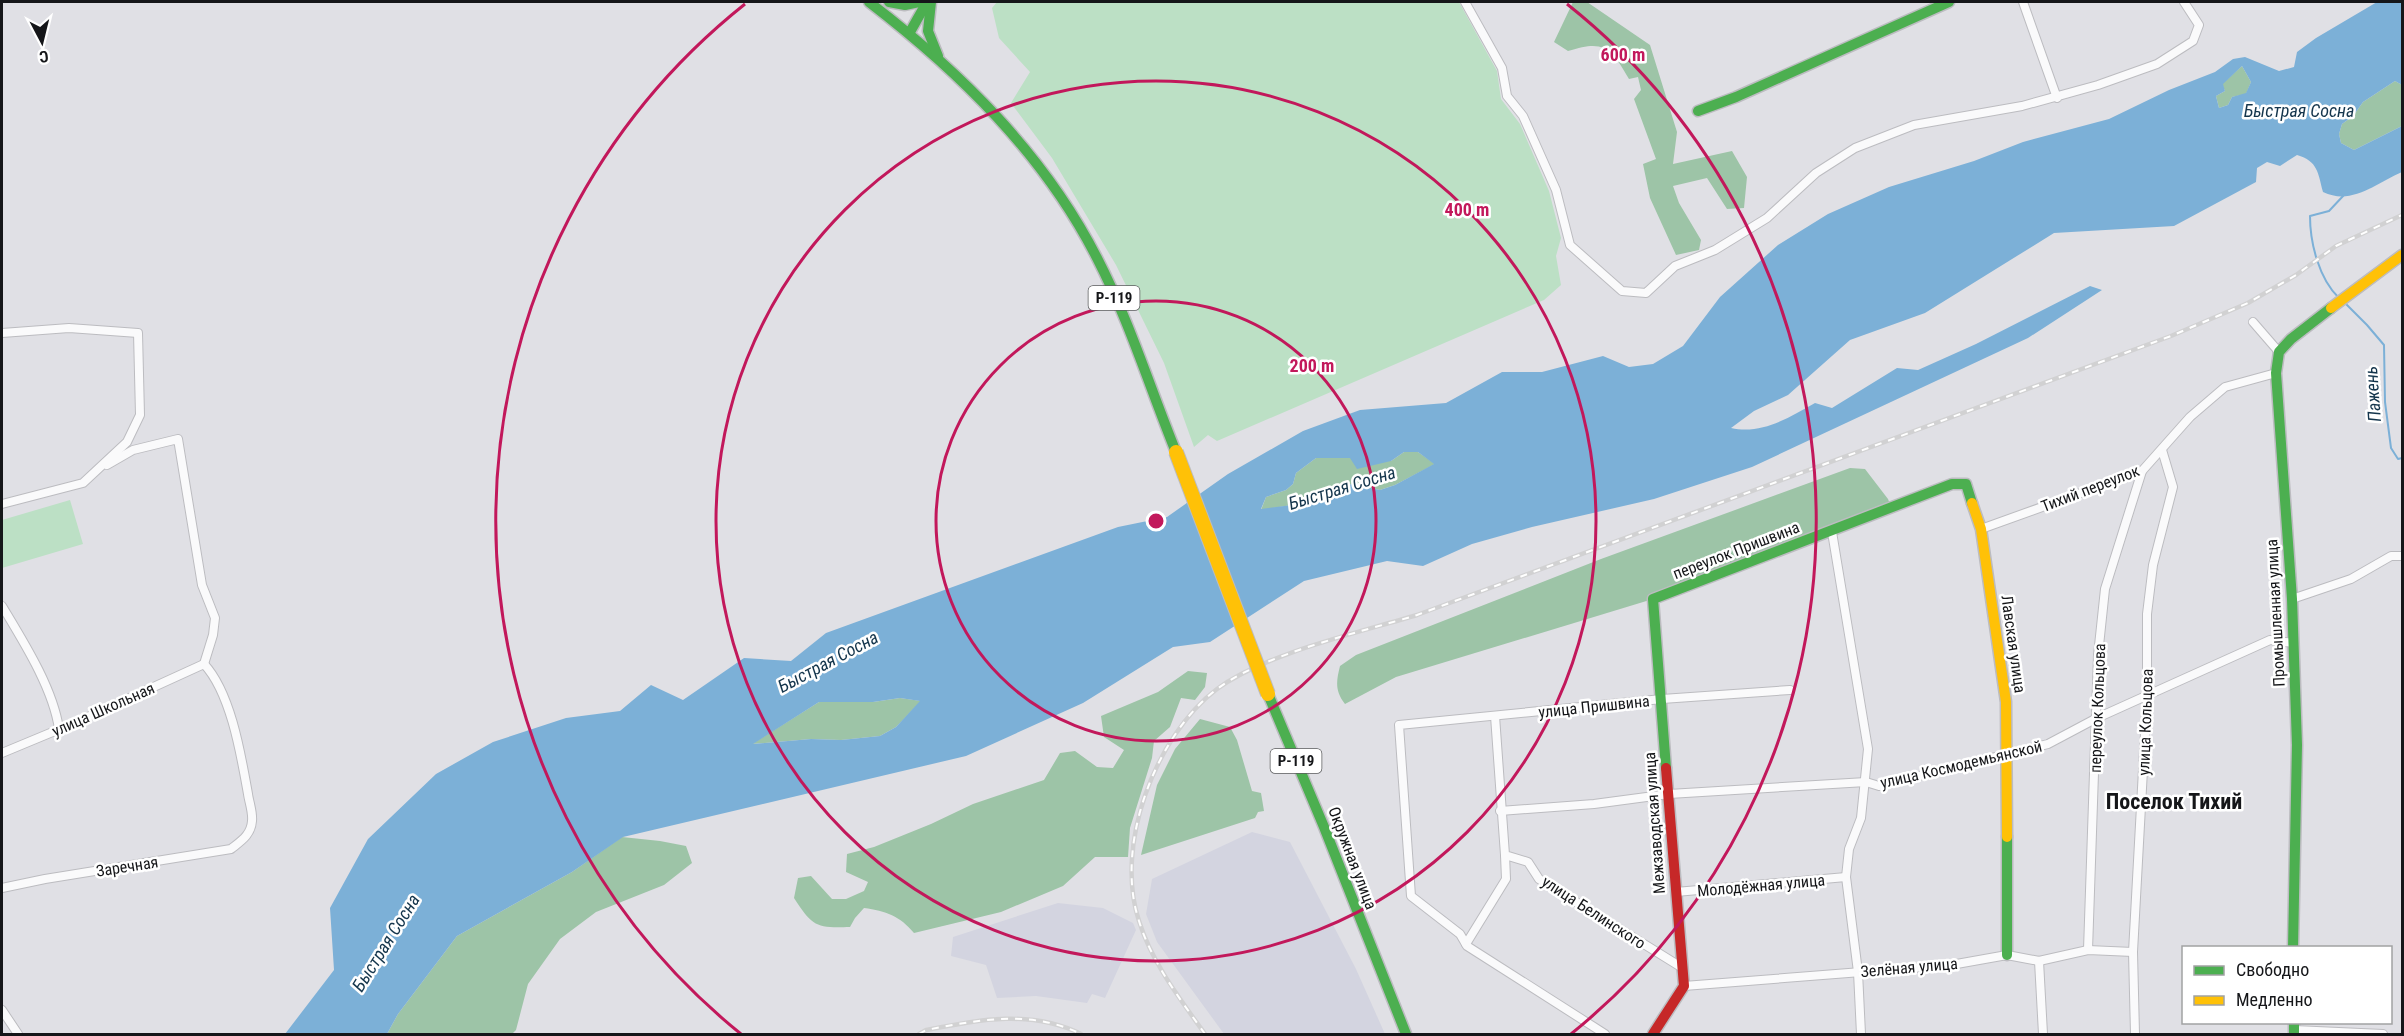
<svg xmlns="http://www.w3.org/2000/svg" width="2404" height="1036" viewBox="0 0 2404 1036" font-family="'Roboto Condensed',sans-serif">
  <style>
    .built { fill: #d3d4e0 }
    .green { fill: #bce0c5 }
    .forest { fill: #9dc4a7 }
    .water { fill: #7cb0d7; fill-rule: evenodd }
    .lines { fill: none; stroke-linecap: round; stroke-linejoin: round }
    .stream { stroke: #7cb0d7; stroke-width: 2 }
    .street-casing { stroke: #bcbcc0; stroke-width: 10 }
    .fast-casing { stroke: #bcbcc0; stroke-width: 13 }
    .slow-casing { stroke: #bcbcc0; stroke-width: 13 }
    .jam-casing { stroke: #bcbcc0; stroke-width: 13 }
    .street { stroke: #fafafb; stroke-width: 8 }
    .fast { stroke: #4caf50; stroke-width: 10 }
    .slow { stroke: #ffc107; stroke-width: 10 }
    .jam { stroke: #c62828; stroke-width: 10 }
    .rail-casing { stroke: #d1d1d2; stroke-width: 4.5 }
    .rail { stroke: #fff; stroke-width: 2; stroke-dasharray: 7; stroke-linecap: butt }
    .slow-bridge-casing { stroke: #bcbcbf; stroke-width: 16; stroke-linecap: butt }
    .slow-bridge { stroke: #ffc107; stroke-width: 14 }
    .ring { fill: none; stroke: #c2185b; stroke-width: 3 }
    .labels { text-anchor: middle; stroke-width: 5; stroke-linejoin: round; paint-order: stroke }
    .shield { fill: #fff; stroke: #5b5c5e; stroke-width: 1.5 }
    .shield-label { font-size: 15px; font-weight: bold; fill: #151619 }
    .street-label { font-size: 16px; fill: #151619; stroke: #fff }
    .water-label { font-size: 18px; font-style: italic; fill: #14354c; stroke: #fff }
    .district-label { font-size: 22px; font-weight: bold; fill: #151619; stroke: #fff }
    .centre { fill: #c2185b; stroke: #fff; stroke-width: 3 }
    .ring-label { font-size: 18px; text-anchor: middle; font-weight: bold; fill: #c2185b; stroke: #fff; stroke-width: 5; stroke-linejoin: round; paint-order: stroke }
  </style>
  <rect width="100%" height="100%" fill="#e0e0e5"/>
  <g class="built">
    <polygon points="1252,832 1290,842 1356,969 1385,1034 1224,1034 1157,942 1146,914 1152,879"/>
    <polygon points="1058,903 1103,908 1133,923 1136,930 1105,998 1092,994 1087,1003 1036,996 997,998 986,965 951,956 953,937"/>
  </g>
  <g class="green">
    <polygon points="997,2 1459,2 1497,71 1501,99 1520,124 1549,191 1561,238 1556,256 1561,285 1544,300 1217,441 1208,435 1194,447 1164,363 1116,265 1052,158 1011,103 1030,72 999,38 992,8"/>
    <polygon points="70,500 83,544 2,568 2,520"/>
  </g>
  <g class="forest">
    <path d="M1573 2H1587L1650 45 1677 132 1673 164 1732 151 1747 177 1744 208 1727 209 1707 178 1673 186 1679 203 1701 240 1699 250 1676 255 1650 198 1643 164 1656 159 1634 99 1641 90 1638 77 1629 79C1611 48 1605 39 1568 51L1554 42Z"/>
    <polygon points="2242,66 2251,82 2246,94 2232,97 2228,105 2219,108 2216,96 2225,91 2222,84"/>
    <polygon points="2395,81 2402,85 2402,126 2354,150 2341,143 2339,134 2342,124 2353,116 2363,102"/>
    <polygon points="1404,452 1418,452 1435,464 1395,485 1380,490 1352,484 1292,505 1261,510 1266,497 1286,490 1293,484 1296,473 1316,458 1339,457 1391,461"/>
    <path d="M1850 468 1865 469 1888 499 1892 509 1653 599 1396 677 1345 704C1335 691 1336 682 1340 666L1356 655 1601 559Z"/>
    <path d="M1188 671 1207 673 1205 687 1195 700 1181 698 1170 727 1154 741 1152 758 1130 828 1128 857H1095L1063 886 1001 912 914 933C900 916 886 911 864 908L855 918 850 927C816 928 813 927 794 898L798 878 811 876 832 899H846L864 891 868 882 846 872 847 854 874 847 931 824 973 804 1044 780 1060 753 1075 751 1097 767 1113 768 1124 750 1104 737 1101 716 1158 692Z"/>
    <polygon points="900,698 921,701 896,727 880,736 841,740 811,739 752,744 819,702 873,702"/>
    <polygon points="1200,719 1230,727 1237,740 1252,791 1261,793 1264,811 1258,812 1255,818 1141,855 1157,785 1175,749"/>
    <polygon points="622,837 660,841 686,846 692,863 664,885 596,912 560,939 528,984 516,1030 512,1034 387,1034 398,1014 457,936 572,872"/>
  </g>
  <path class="water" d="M2377 2H2402V85L2395 81 2363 102 2353 116 2342 124 2339 134 2341 143 2354 150 2402 126V172C2376 183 2352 206 2323 192 2318 173 2318 161 2297 155L2280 166 2267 162 2257 168 2256 182 2174 226 2054 233 1925 313 1850 340 1788 395 1754 411 1731 428C1762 435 1790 417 1815 403L1832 408 1897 368 1918 370 1976 344 2090 286 2102 290 2028 338 1752 467 1654 499 1532 527 1472 544 1423 566 1387 561 1304 581 1210 642 1173 647 1083 703 966 756 623 837 572 872 457 936 398 1014 387 1034H285L334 970 330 908 368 839 436 774 493 742 566 718 620 711 651 685 683 700 744 658 791 661 826 633 1118 527 1167 517 1228 474 1303 431 1360 410 1446 403 1502 372H1542L1603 356 1629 367 1653 364 1683 346 1720 297 1778 245 1828 214 1889 187 1974 161 2023 142 2109 119 2169 90 2215 72 2233 59 2245 57 2279 71 2294 67 2297 52 2316 38ZM2242 66 2251 82 2246 93 2232 97 2228 105 2219 108 2216 96 2225 91 2223 84ZM1404 452H1418L1434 464 1395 485 1380 490 1352 484 1292 505 1261 509 1266 497 1286 490 1293 484 1296 473 1316 458H1350L1357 469 1391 461ZM900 698 920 701 896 727 880 736 841 740 811 739 753 744 819 702H873Z"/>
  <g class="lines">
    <g class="stream">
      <path d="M2339 298C2319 279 2310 243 2310 216L2329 211 2344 195"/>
      <polyline points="2346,304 2367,325 2384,345 2385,402 2391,448 2398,459 2402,458"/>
    </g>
    <g class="street-casing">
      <g id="street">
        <polyline points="1465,2 1502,68 1507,96 1523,116 1556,190 1570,245 1622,291 1646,293 1675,266 1715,250 1767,218 1816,173 1855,148 1914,125 2022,106 2098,85 2157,64 2193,41 2199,25 2184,2"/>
        <polyline points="2023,2 2057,98"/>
        <polyline points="2253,322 2279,352"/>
        <polyline points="2,333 69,328 138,333 140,415 127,442 83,483 2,504"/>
        <polyline points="107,465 133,450 178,439 202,585 215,618 213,635 204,664"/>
        <polyline points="1981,529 2142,471 2190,417 2225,387 2276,373"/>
        <polyline points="1832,532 1868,749 1861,818 1849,849 1846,877 1858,972 1861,1034"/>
        <polyline points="2292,599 2351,579 2391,556 2402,556"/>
        <path d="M2 606C23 641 53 688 59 729"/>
        <polyline points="1495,716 1505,855 1528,862 1539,879 1681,967"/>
        <polyline points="2,753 79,721 204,664"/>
        <polyline points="1500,811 1594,804 1669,794 1866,782 1879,786 2048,744 2097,718 2270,640 2293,643"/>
        <path d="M2 888 45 879 231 849C241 841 251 835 252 821 253 812 249 802 248 794 241 755 231 693 204 664"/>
        <polyline points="1676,892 1846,877"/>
        <polyline points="1466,944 1506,879 1505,855"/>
        <polyline points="2088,950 2098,655 2105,589 2142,471"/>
        <polyline points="2039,961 2043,1034"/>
        <polyline points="1684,986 1951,965 2007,955 2039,961 2088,950 2133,952"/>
        <polyline points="2,1010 18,1034"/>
        <polyline points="2294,1030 2383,1034"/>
        <polyline points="1605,1034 1467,946 1460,934 1411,896 1399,725 1662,699 1790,690"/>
        <polyline points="2135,1034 2133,952 2147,697 2147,614 2153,565 2173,487 2162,450"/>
      </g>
    </g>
    <g class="fast-casing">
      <g id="fast">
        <path d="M869 2C960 72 1044 154 1097 258 1129 320 1150 388 1176 452"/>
        <polyline points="889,2 905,5 919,2"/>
        <polyline points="931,2 928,31 938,56"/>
        <polyline points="910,32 927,2"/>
        <polyline points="1698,111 1736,97 1949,2"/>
        <polyline points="1268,694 1324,827 1406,1034"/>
        <polyline points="1666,768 1653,599 1952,484 1966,484 1972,503"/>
        <polyline points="2007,837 2007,955"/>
        <polyline points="2293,948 2297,745 2292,599 2276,373 2279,352 2291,339 2331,308"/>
        <polyline points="2294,1022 2294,1034"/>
      </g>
    </g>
    <g class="slow-casing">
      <g id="slow">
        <polyline points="2331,308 2402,255"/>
        <polyline points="1972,503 1981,529 2006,702 2007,837"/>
      </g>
    </g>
    <g class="jam-casing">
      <polyline id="jam" points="1653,1034 1684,986 1666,768"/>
    </g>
    <use href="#street" class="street"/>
    <use href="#fast" class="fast"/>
    <use href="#slow" class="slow"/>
    <use href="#jam" class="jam"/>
    <g class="rail-casing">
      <g id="rail">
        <path d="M919 1034 926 1030C978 1020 1030 1009 1081 1034"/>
        <path d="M1205 1034C1180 999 1152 963 1139 921 1114 846 1155 736 1217 689 1266 653 1358 633 1417 615L2171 336 2248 303 2296 275 2336 246 2402 215"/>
      </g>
    </g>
    <use href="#rail" class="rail"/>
    <g class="slow-bridge-casing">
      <polyline id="slow-bridge" points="1176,452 1268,694"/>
    </g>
    <use href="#slow-bridge" class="slow-bridge"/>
  </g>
  <g class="ring">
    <circle cx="1156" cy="521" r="220"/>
    <circle cx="1156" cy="521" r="440"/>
    <path d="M741 1034A660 660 0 0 1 745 4M1567 4A660 660 0 0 1 1571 1034"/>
  </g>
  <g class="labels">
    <g class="shield">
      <rect x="1088.5" y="286" width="51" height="24" rx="4.5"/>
      <rect x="1270.5" y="749" width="51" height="24" rx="4.5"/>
    </g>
    <g class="shield-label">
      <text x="1114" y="303">Р-119</text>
      <text x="1296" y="766">Р-119</text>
    </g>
    <g class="street-label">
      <text transform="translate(2090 488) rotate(-21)" y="6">Тихий переулок</text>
      <text transform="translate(1736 550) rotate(-21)" y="6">переулок Пришвина</text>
      <text transform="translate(2275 613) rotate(-93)" y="6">Промышленная улица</text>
      <text transform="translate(2014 644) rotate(82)" y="6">Лавская улица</text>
      <text transform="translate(1594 706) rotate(-6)" y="6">улица Пришвина</text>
      <text transform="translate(2097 708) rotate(-88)" y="6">переулок Кольцова</text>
      <text transform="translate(103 709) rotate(-24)" y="6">улица Школьная</text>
      <text transform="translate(2145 722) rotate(-88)" y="6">улица Кольцова</text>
      <text transform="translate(1961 764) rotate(-13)" y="6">улица Космодемьянской</text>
      <text transform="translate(1654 823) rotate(-94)" y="6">Межзаводская улица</text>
      <text transform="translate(1353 858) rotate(69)" y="6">Окружная улица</text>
      <text transform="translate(127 866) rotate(-9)" y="6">Заречная</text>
      <text transform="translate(1761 885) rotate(-5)" y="6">Молодёжная улица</text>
      <text transform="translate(1594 912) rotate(33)" y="6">улица Белинского</text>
      <text transform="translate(1909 967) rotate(-5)" y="6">Зелёная улица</text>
    </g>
    <g class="water-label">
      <text x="2299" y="117">Быстрая Сосна</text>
      <text transform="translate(2373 394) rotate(-94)" y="6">Пажень</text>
      <text transform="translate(1342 488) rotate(-17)" y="6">Быстрая Сосна</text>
      <text transform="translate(828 662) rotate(-28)" y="6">Быстрая Сосна</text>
      <text transform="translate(386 943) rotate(-58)" y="6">Быстрая Сосна</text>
    </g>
    <g class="district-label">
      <text x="2174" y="809">Поселок Тихий</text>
    </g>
  </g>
  <circle cx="1156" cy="521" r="9" class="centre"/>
  <g class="ring-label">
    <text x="1623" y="61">600 m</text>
    <text x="1467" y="216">400 m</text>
    <text x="1312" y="372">200 m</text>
  </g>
  <rect width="2404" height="1036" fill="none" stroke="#151619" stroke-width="6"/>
  <rect x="2182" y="946" width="210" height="78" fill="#ffffff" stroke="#a1a2a3" stroke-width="1.5"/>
  <rect x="2194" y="966" width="30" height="9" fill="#4caf50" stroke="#a1a2a3" stroke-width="1.5"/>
  <text x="2236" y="976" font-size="18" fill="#151619">Свободно</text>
  <rect x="2194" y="996" width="30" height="9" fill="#ffc107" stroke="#a1a2a3" stroke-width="1.5"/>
  <text x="2236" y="1006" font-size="18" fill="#151619">Медленно</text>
  <g transform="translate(42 42) rotate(173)" stroke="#ffffff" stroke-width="4.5" paint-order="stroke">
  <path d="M0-4.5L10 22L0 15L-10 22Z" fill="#151619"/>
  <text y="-9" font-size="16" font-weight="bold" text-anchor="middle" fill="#151619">С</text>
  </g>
</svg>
